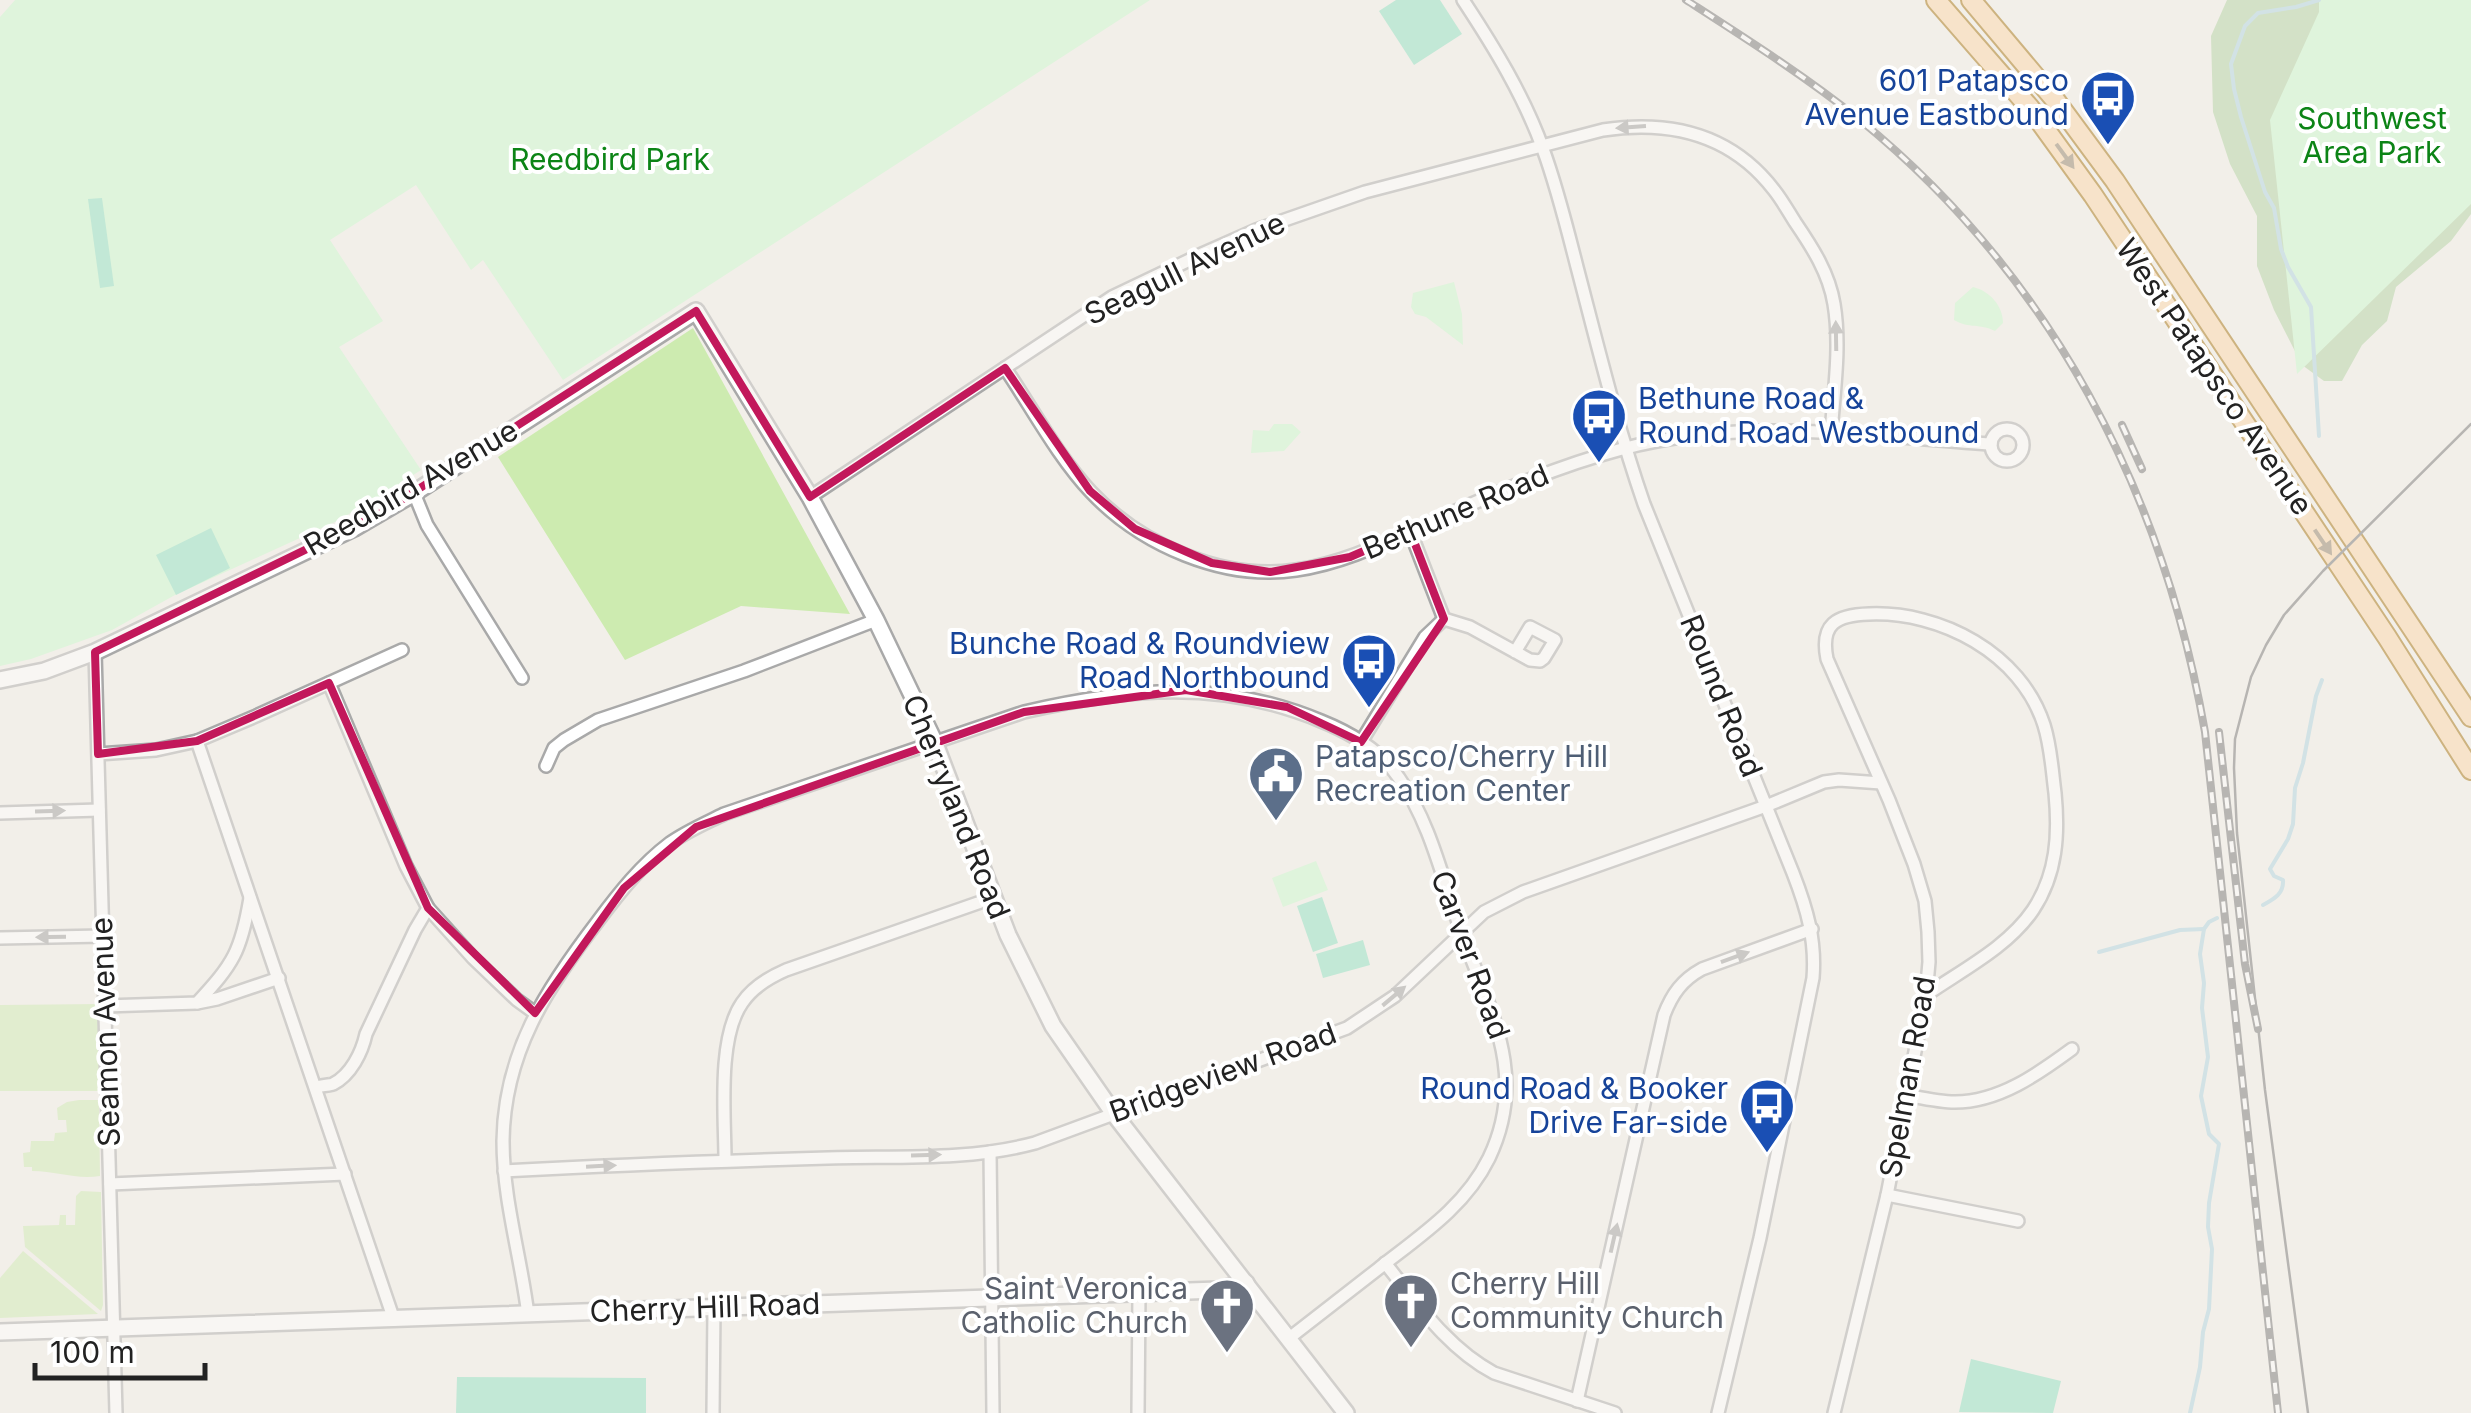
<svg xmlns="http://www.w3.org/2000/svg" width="2471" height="1413" viewBox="0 0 2471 1413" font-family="Inter,sans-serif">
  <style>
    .grass { fill: #cdebb0 }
    .forest { fill: #add19e }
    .park { fill: #c8facc }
    .pitch { fill: #88e0be }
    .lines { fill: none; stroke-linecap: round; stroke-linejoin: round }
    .stream { stroke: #aad3df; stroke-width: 4 }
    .minor-casing { stroke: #a9a9a9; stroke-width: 16 }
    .tertiary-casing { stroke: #a9a9a9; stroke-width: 20 }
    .primary-casing { stroke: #a06b00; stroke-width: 22 }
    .minor { stroke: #fff; stroke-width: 11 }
    .tertiary { stroke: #fff; stroke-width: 15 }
    .primary { stroke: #fcd6a4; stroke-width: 18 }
    .tram { stroke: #707070; stroke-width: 2.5 }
    .rail-casing { stroke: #707070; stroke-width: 8 }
    .rail { stroke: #fff; stroke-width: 4; stroke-dasharray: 11; stroke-linecap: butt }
    .oneway { fill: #9c9c9c }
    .oneway2 { fill: #8f7c63 }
    .marked { fill: none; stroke: #c2185b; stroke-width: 8; stroke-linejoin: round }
    .labels { text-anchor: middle; stroke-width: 8; stroke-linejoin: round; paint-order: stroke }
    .transit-label { font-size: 30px; fill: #164399; stroke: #fff; text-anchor: end }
    .park-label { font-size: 30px; fill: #0c8416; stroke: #fff }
    .street-label { font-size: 30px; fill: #222; stroke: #fff }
    .service-label { font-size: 30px; fill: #4e5e75; stroke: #fff; text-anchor: start }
    .worship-label { font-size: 30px; fill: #5b616d; stroke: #fff; text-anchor: start }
  </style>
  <rect width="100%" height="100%" fill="#f2efe9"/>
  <g class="grass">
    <polygon points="693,328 850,614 741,606 625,660 498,457"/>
    <polygon points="99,1004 101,1089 98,1091 0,1091 0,1005"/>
    <path d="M79 1100H99L100 1176C76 1180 57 1171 32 1171V1167H24L23 1153 30 1152 31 1141H54L55 1133 67 1132 66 1120H58L57 1108 67 1102Z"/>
    <polygon points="81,1191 101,1192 103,1305 101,1311 25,1247 23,1226 59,1225 60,1215 66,1215 66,1225 75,1225 76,1196"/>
    <polygon points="23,1251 98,1314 0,1318 0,1278"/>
  </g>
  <polygon class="forest" points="2227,0 2471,0 2471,214 2451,241 2396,287 2387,321 2362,345 2342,381 2324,381 2302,365 2274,310 2257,266 2257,216 2230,164 2213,112 2211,36"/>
  <g class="park">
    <polygon points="15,0 1150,0 563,380 483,260 471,270 416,185 330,240 383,321 339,347 421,470 382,495 335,522 175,595 112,630 31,659 0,666 0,17"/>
    <polygon points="2319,0 2471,0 2471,204 2297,374 2270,120 2319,12"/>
    <polygon points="1454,282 1462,314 1463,345 1426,317 1415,314 1411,307 1413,293"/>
    <path d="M1973 287C1990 291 2003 306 2003 323L1995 331C1979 323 1970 329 1954 320L1955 303Z"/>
    <polygon points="1274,424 1292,424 1301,432 1284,451 1251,453 1253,430 1269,431"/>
    <polygon points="1316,861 1328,890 1283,907 1272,878"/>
  </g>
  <g class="pitch">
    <polygon points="1396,0 1440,0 1462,34 1414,65 1379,11"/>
    <polygon points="102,198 114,286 100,288 88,199"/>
    <polygon points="211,528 230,568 176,595 156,555"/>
    <polygon points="1322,897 1338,943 1313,952 1297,906"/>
    <polygon points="1363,940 1370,965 1323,978 1316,954"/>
    <polygon points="1971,1359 2061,1381 2053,1413 1959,1412"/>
    <polygon points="457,1377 646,1378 646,1413 456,1413"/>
  </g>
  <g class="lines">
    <g class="stream">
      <polyline points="2319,0 2296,7 2258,13 2245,26 2231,64 2234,89 2241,117 2265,192 2274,208 2281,249 2288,267 2311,307 2319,436"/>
      <path d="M2263 905C2274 899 2284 894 2283 880L2274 876 2270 869 2288 839 2293 824 2295 788 2303 763 2316 696 2322 680"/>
      <polyline points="2099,952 2180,930 2204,929"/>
      <polyline points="2190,1413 2200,1367 2203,1332 2209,1309 2212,1249 2208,1227 2209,1203 2219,1144 2209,1134 2201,1096 2208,1057 2202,1008 2204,983 2200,954 2204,929 2209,922 2217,918"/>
    </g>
    <g class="minor-casing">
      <g id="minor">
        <path d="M1463 0C1494 47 1524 96 1543 149 1557 187 1567 228 1577 267 1598 347 1617 426 1644 504L1793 873C1807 909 1816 940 1813 978L1760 1238 1718 1413"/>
        <path d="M1005 368C1032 408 1058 457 1091 492 1141 545 1223 581 1296 570 1346 563 1392 539 1438 519 1498 492 1558 466 1622 449 1742 417 1870 436 1991 444"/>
        <circle cx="2007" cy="445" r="16"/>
        <polyline points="414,493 427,525 522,678"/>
        <path d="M810 497 1112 297 1204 253 1256 230 1365 192 1603 130C1670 120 1731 134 1774 190 1782 200 1788 211 1795 222 1812 247 1829 273 1834 304 1841 346 1834 391 1831 433"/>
        <polyline points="1410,531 1444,619"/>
        <polyline points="1444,619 1470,627 1530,660 1540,661 1544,658 1555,640 1530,627 1515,652"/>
        <polyline points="95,652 116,1413"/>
        <polyline points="329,683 406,866 428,908 473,958 517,1000 535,1013"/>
        <polyline points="197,741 394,1320"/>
        <polyline points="1361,742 1425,637 1444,619"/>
        <polyline points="98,754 156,750 197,741 256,716 402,650"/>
        <polyline points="546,766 554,748 564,740 598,720 744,671 876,620"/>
        <polyline points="0,813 99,810"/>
        <polyline points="0,938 103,936"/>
        <path d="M197 1003C233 964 241 952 250 898"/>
        <polyline points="105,1006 197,1003 217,999 279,978"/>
        <path d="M316 1087C317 1086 332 1085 333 1084 351 1075 362 1052 366 1034L415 930 428 908"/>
        <path d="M1906 1095C1922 1098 1939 1102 1955 1102 1999 1102 2038 1074 2072 1049"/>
        <polyline points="990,1152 993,1413"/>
        <path d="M725 1160C725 1117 717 1039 742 1003 752 988 770 977 786 970L995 897"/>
        <path d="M504 1171C612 1165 720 1161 828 1158 896 1156 968 1161 1035 1143L1347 1028 1395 996 1484 912 1523 892 1766 806 1824 782 1839 780 1881 783"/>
        <polyline points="110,1184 345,1174"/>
        <polyline points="1887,1195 2018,1221"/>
        <path d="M1385 1263C1418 1304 1447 1348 1494 1373L1615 1413"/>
        <path d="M528 1315C521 1257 503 1200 503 1141 504 1053 546 989 598 921 619 893 641 865 670 843 687 831 706 823 724 814L1024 712C1127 688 1221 679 1321 721 1351 733 1381 751 1399 778 1434 828 1445 892 1467 947 1495 1020 1526 1081 1489 1158 1465 1207 1420 1236 1378 1269 1348 1292 1318 1316 1288 1339"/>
        <path d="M1577 1401 1664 1015C1672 994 1682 980 1702 969L1812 929"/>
        <polyline points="713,1413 714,1307"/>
        <polyline points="1138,1413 1139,1293"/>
        <path d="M1834 1413 1887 1195 1926 995 1929 962 1928 932 1925 901 1914 864 1889 800 1827 659C1820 624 1836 615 1869 614 1940 611 2021 653 2044 725 2051 747 2052 770 2055 793 2059 834 2057 874 2033 910 2008 947 1962 970 1926 995"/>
      </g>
    </g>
    <g class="tertiary-casing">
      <g id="tertiary">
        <polyline points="0,680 44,671 95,652 354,528 414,493 696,311 810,497 876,620 934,741 1008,935 1053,1026 1114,1114 1346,1413"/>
        <polyline points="0,1332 1218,1290 1246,1283"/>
      </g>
    </g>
    <g class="primary-casing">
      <g id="primary">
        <polyline points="1936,0 2030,108 2093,195 2387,637 2471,770"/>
        <polyline points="1971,0 2056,101 2115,181 2471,717"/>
      </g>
    </g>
    <use href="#minor" class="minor"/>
    <use href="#tertiary" class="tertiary"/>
    <use href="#primary" class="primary"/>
    <polyline class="tram" points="2308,1413 2265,1090 2237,833 2234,768 2235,739 2251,677 2266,645 2284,615 2323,571 2471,424"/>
    <g class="rail-casing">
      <g id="rail">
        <path d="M1686 0C1745 38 1805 76 1860 120 2051 276 2163 491 2205 732L2278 1413"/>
        <polyline points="2122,425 2142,469"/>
        <polyline points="2219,732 2245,964 2258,1029"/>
      </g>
    </g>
    <use href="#rail" class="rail"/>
  </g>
  <defs><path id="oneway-solid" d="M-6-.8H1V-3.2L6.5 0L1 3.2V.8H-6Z" transform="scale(2.5)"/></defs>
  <g class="oneway">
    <use href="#oneway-solid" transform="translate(1631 127) rotate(176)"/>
    <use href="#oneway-solid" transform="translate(1836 336) rotate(-91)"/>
    <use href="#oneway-solid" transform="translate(50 811) rotate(-2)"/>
    <use href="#oneway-solid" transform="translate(51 937) rotate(179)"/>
    <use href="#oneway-solid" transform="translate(1735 957) rotate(-20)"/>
    <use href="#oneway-solid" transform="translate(1394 996) rotate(-40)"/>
    <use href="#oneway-solid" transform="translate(926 1155) rotate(-2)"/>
    <use href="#oneway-solid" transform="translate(601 1166) rotate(-3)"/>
    <use href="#oneway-solid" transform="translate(1614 1238) rotate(-77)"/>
  </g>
  <g class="oneway2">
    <use href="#oneway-solid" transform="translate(2065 156) rotate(54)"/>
    <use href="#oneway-solid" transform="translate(2323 542) rotate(56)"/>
  </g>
  <path d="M0 0H2471V1413H0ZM696 311 810 497 1005 368 1090 491 1135 529 1212 563 1270 572 1350 557 1410 531 1444 619 1361 742 1287 707 1186 690 1024 712 696 827 624 888 535 1013 428 908 329 683 197 741 98 754 95 652 381 513Z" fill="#f2efe9" fill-opacity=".55" fill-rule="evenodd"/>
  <path class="marked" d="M696 311 810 497 1005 368 1090 491 1135 529 1212 563 1270 572 1350 557 1410 531 1444 619 1361 742 1287 707 1186 690 1024 712 696 827 624 888 535 1013 428 908 329 683 197 741 98 754 95 652 381 513Z"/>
  <defs>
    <g id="bus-pin" transform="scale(2.875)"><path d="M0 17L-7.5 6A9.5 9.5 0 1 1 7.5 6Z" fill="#1a4fb4" stroke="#fff"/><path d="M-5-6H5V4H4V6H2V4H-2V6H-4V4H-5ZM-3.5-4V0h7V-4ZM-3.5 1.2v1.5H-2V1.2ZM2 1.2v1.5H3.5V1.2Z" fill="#fff"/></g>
    <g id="civic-pin" transform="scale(2.875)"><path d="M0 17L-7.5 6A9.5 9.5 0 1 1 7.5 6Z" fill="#5c6f8a" stroke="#fff"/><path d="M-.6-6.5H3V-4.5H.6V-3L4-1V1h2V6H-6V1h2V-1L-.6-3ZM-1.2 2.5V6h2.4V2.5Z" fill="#fff"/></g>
    <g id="church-pin" transform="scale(2.875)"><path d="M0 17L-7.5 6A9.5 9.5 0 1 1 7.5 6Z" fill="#6b7280" stroke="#fff"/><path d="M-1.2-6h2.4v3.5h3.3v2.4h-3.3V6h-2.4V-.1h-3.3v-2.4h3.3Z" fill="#fff"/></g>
  </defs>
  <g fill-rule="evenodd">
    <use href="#bus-pin" x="2108" y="98"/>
    <use href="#bus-pin" x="1599" y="416"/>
    <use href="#bus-pin" x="1369" y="661"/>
    <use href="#civic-pin" x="1276" y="774"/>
    <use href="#bus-pin" x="1767" y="1106"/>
    <use href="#church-pin" x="1411" y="1301"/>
    <use href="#church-pin" x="1227" y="1306"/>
  </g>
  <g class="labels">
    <g class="transit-label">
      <text x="2069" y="91">601 Patapsco<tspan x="2069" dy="34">Avenue Eastbound</tspan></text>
      <text x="1638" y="409" text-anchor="start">Bethune Road &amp;<tspan x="1638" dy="34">Round Road Westbound</tspan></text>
      <text x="1330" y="654">Bunche Road &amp; Roundview<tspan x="1330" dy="34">Road Northbound</tspan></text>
      <text x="1728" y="1099">Round Road &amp; Booker<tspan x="1728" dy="34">Drive Far-side</tspan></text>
    </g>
    <g class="park-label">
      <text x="2372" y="129">Southwest<tspan x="2372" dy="34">Area Park</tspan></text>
      <text x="610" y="170">Reedbird Park</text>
    </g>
    <g class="street-label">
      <text transform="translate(1185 269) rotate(-26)" y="10">Seagull Avenue</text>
      <text transform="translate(2214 377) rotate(56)" y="10">West Patapsco Avenue</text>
      <text transform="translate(411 488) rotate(-30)" y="10">Reedbird Avenue</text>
      <text transform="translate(1456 512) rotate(-23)" y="10">Bethune Road</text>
      <text transform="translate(1721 696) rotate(68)" y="10">Round Road</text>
      <text transform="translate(956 807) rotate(68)" y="10">Cherryland Road</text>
      <text transform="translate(1470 955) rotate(70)" y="10">Carver Road</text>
      <text transform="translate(106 1032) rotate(-92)" y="10">Seamon Avenue</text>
      <text transform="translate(1223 1073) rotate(-20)" y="10">Bridgeview Road</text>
      <text transform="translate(1908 1077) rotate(-80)" y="10">Spelman Road</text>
      <text transform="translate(705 1308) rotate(-2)" y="10">Cherry Hill Road</text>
    </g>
    <g class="service-label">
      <text x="1315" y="767">Patapsco/Cherry Hill<tspan x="1315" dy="34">Recreation Center</tspan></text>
    </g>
    <g class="worship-label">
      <text x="1450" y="1294">Cherry Hill<tspan x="1450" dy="34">Community Church</tspan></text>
      <text x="1188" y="1299" text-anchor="end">Saint Veronica<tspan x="1188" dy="34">Catholic Church</tspan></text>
    </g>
  </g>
  <path d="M35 1363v15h170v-15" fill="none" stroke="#222222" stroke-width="5"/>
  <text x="50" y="1363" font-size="30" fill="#222222" stroke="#ffffff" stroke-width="8" paint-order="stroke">100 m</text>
</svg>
